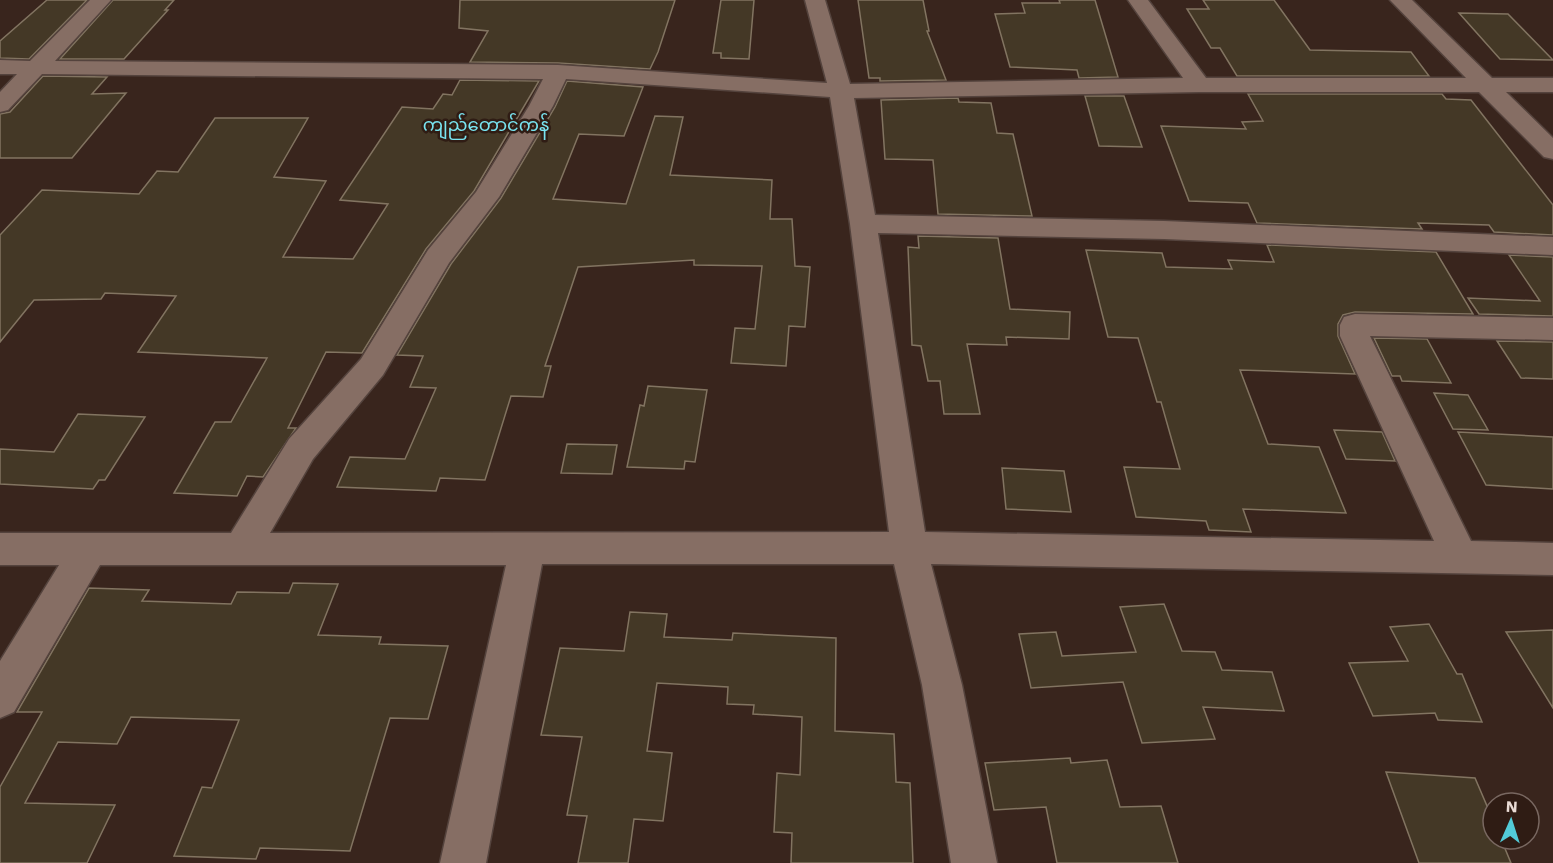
<svg xmlns="http://www.w3.org/2000/svg" width="1553" height="863" viewBox="0 0 1553 863" font-family="'Work Sans','Noto Sans Myanmar',sans-serif">
  <style>
    .building { fill: #443826; stroke: #827461; stroke-width: 1.5 }
    .lines { fill: none; stroke-linecap: round; stroke-linejoin: round }
    .minor-casing { stroke: #54433d; stroke-width: 3 }
    .minor { fill: #866e64; fill-rule: evenodd }
    .labels { text-anchor: middle; stroke-width: 5; stroke-linejoin: round; paint-order: stroke }
    .far-quarter-label { font-size: 18px; fill: #79e4f0; stroke: #2f1c14 }
  </style>
  <rect width="100%" height="100%" fill="#39251d"/>
  <g class="building">
    <polygon points="47,0 87,0 29,59 0,58 0,41"/>
    <polygon points="113,0 174,0 165,10 168,10 124,59 60,59"/>
    <polygon points="460,0 675,0 658,52 650,69 558,63 470,62 488,31 459,28"/>
    <polygon points="721,0 754,0 749,59 721,58 721,53 713,53"/>
    <polygon points="858,0 923,0 929,31 927,31 946,80 880,81 880,78 869,78"/>
    <polygon points="1059,0 1095,0 1118,77 1079,78 1077,70 1010,67 995,14 1025,13 1022,3 1060,3"/>
    <polygon points="1203,0 1274,0 1310,50 1411,52 1429,76 1237,76 1220,48 1211,48 1187,9 1209,9"/>
    <polygon points="1459,13 1508,14 1553,60 1500,59"/>
    <polygon points="43,76 107,77 92,94 126,93 72,158 0,158 0,114 10,112"/>
    <polygon points="460,80 539,81 474,191 426,249 362,353 326,352 288,428 296,428 263,477 247,476 237,496 174,493 215,422 231,422 267,358 138,352 176,296 105,293 101,299 34,300 0,342 0,235 42,190 139,194 157,171 178,172 215,118 308,118 274,177 326,181 283,257 353,259 388,204 340,200 402,107 433,109 443,94 452,95"/>
    <polygon points="567,81 643,87 624,136 579,134 553,199 626,204 655,116 683,117 670,175 772,180 770,219 792,219 795,266 810,267 805,327 789,326 786,366 731,363 735,328 755,329 762,266 694,265 694,260 578,267 545,366 551,366 543,397 511,396 485,480 440,478 436,491 337,487 350,457 405,459 436,388 410,387 423,356 397,355 451,264 501,198 555,107"/>
    <polygon points="1248,94 1442,94 1446,99 1471,100 1553,205 1553,235 1494,232 1489,225 1418,223 1422,229 1257,223 1248,203 1189,201 1161,126 1246,129 1242,122 1263,121"/>
    <polygon points="1085,96 1124,96 1142,147 1099,146"/>
    <polygon points="958,98 959,102 991,103 997,133 1013,134 1032,216 938,214 933,160 885,159 881,100"/>
    <polygon points="918,236 998,238 1010,309 1070,312 1069,339 1006,337 1007,345 967,344 980,414 944,414 940,381 928,381 921,346 912,345 908,247 919,248"/>
    <polygon points="1267,245 1436,252 1473,314 1355,312 1343,315 1338,324 1338,336 1355,374 1240,370 1268,444 1319,447 1346,513 1243,509 1251,532 1209,530 1206,521 1136,517 1124,467 1180,469 1161,402 1157,402 1138,338 1108,337 1086,250 1162,253 1166,267 1232,269 1228,260 1274,262"/>
    <polygon points="1509,255 1553,257 1553,316 1479,314 1468,298 1540,301"/>
    <polygon points="1374,338 1427,339 1451,383 1402,381 1400,376 1392,376"/>
    <polygon points="1497,341 1553,342 1553,379 1521,378"/>
    <polygon points="648,386 707,390 695,462 685,461 684,469 627,467 640,405 644,406"/>
    <polygon points="1434,393 1468,395 1488,430 1453,429"/>
    <polygon points="78,414 145,417 105,480 99,480 93,489 0,484 0,449 54,452"/>
    <polygon points="1334,430 1382,432 1395,461 1346,459"/>
    <polygon points="1458,432 1553,437 1553,489 1486,485"/>
    <polygon points="567,444 617,445 612,474 561,473"/>
    <polygon points="1002,468 1064,471 1071,512 1006,509"/>
    <polygon points="293,583 338,584 318,635 381,637 379,644 448,646 428,719 390,718 350,851 260,848 256,859 174,856 202,787 212,788 239,720 131,717 117,744 58,742 25,803 115,805 87,863 0,863 0,787 42,712 17,712 89,588 149,590 142,601 231,604 237,592 289,593"/>
    <polygon points="1164,604 1182,651 1215,652 1222,670 1272,672 1284,711 1203,707 1215,739 1142,743 1123,682 1031,688 1019,634 1056,632 1062,656 1136,652 1120,607"/>
    <polygon points="630,612 667,614 664,637 732,640 733,633 836,638 835,731 894,734 896,782 910,783 913,863 791,863 792,833 774,832 777,773 800,775 802,717 753,714 754,705 727,704 728,687 657,683 647,751 672,753 663,821 634,819 628,863 578,863 587,816 567,815 582,737 541,735 560,648 624,651"/>
    <polygon points="1429,624 1457,674 1462,674 1482,722 1438,720 1435,713 1373,716 1349,663 1408,661 1390,627"/>
    <polygon points="1553,630 1553,708 1506,632"/>
    <polygon points="1070,758 1071,763 1107,760 1120,807 1161,806 1178,863 1057,863 1046,807 994,810 985,763"/>
    <polygon points="1386,772 1475,778 1493,820 1493,839 1501,839 1511,863 1419,863"/>
  </g>
  <g class="lines">
    <g class="minor-casing">
      <path id="minor" d="M90 0H111L55 61 558 65 827 83 805 0H825L850 84 1183 78 1128 0H1148L1206 78H1466L1390 0H1412L1492 78H1553V92H1506L1553 138V159L1544 157 1479 92H1199L854 98 875 215 1164 221 1553 237V255L1164 239 878 233 925 532 1434 541 1340 336V325L1344 317 1355 314 1553 318V340L1370 336 1471 541 1553 543V575L931 564 962 685 997 863H951L922 685 894 564H542L486 863H440L506 565H100L14 712 0 718V661L59 565H0V533H231L289 439 361 359 428 250 476 192 529 106 543 79 42 74 8 110 0 112V92L17 74H0V60L30 61ZM566 79 830 97 850 224 889 532 270 533 313 459 383 375 449 263 499 197 553 106Z"/>
    </g>
    <use href="#minor" class="minor"/>
  </g>
  <g class="labels">
    <g class="far-quarter-label">
      <text x="486" y="131">ကျည်တောင်ကန်</text>
    </g>
  </g>
  <g transform="translate(1511 821) rotate(3)"><circle r="28" fill="#2f1c14" stroke="#796861" stroke-width="1.5"/>
  <path d="M0-4.5L10 22L0 15L-10 22Z" fill="#52cbd8"/>
  <text y="-9" font-size="16" font-weight="bold" text-anchor="middle" fill="#e9dbd5">N</text>
  </g>
</svg>
